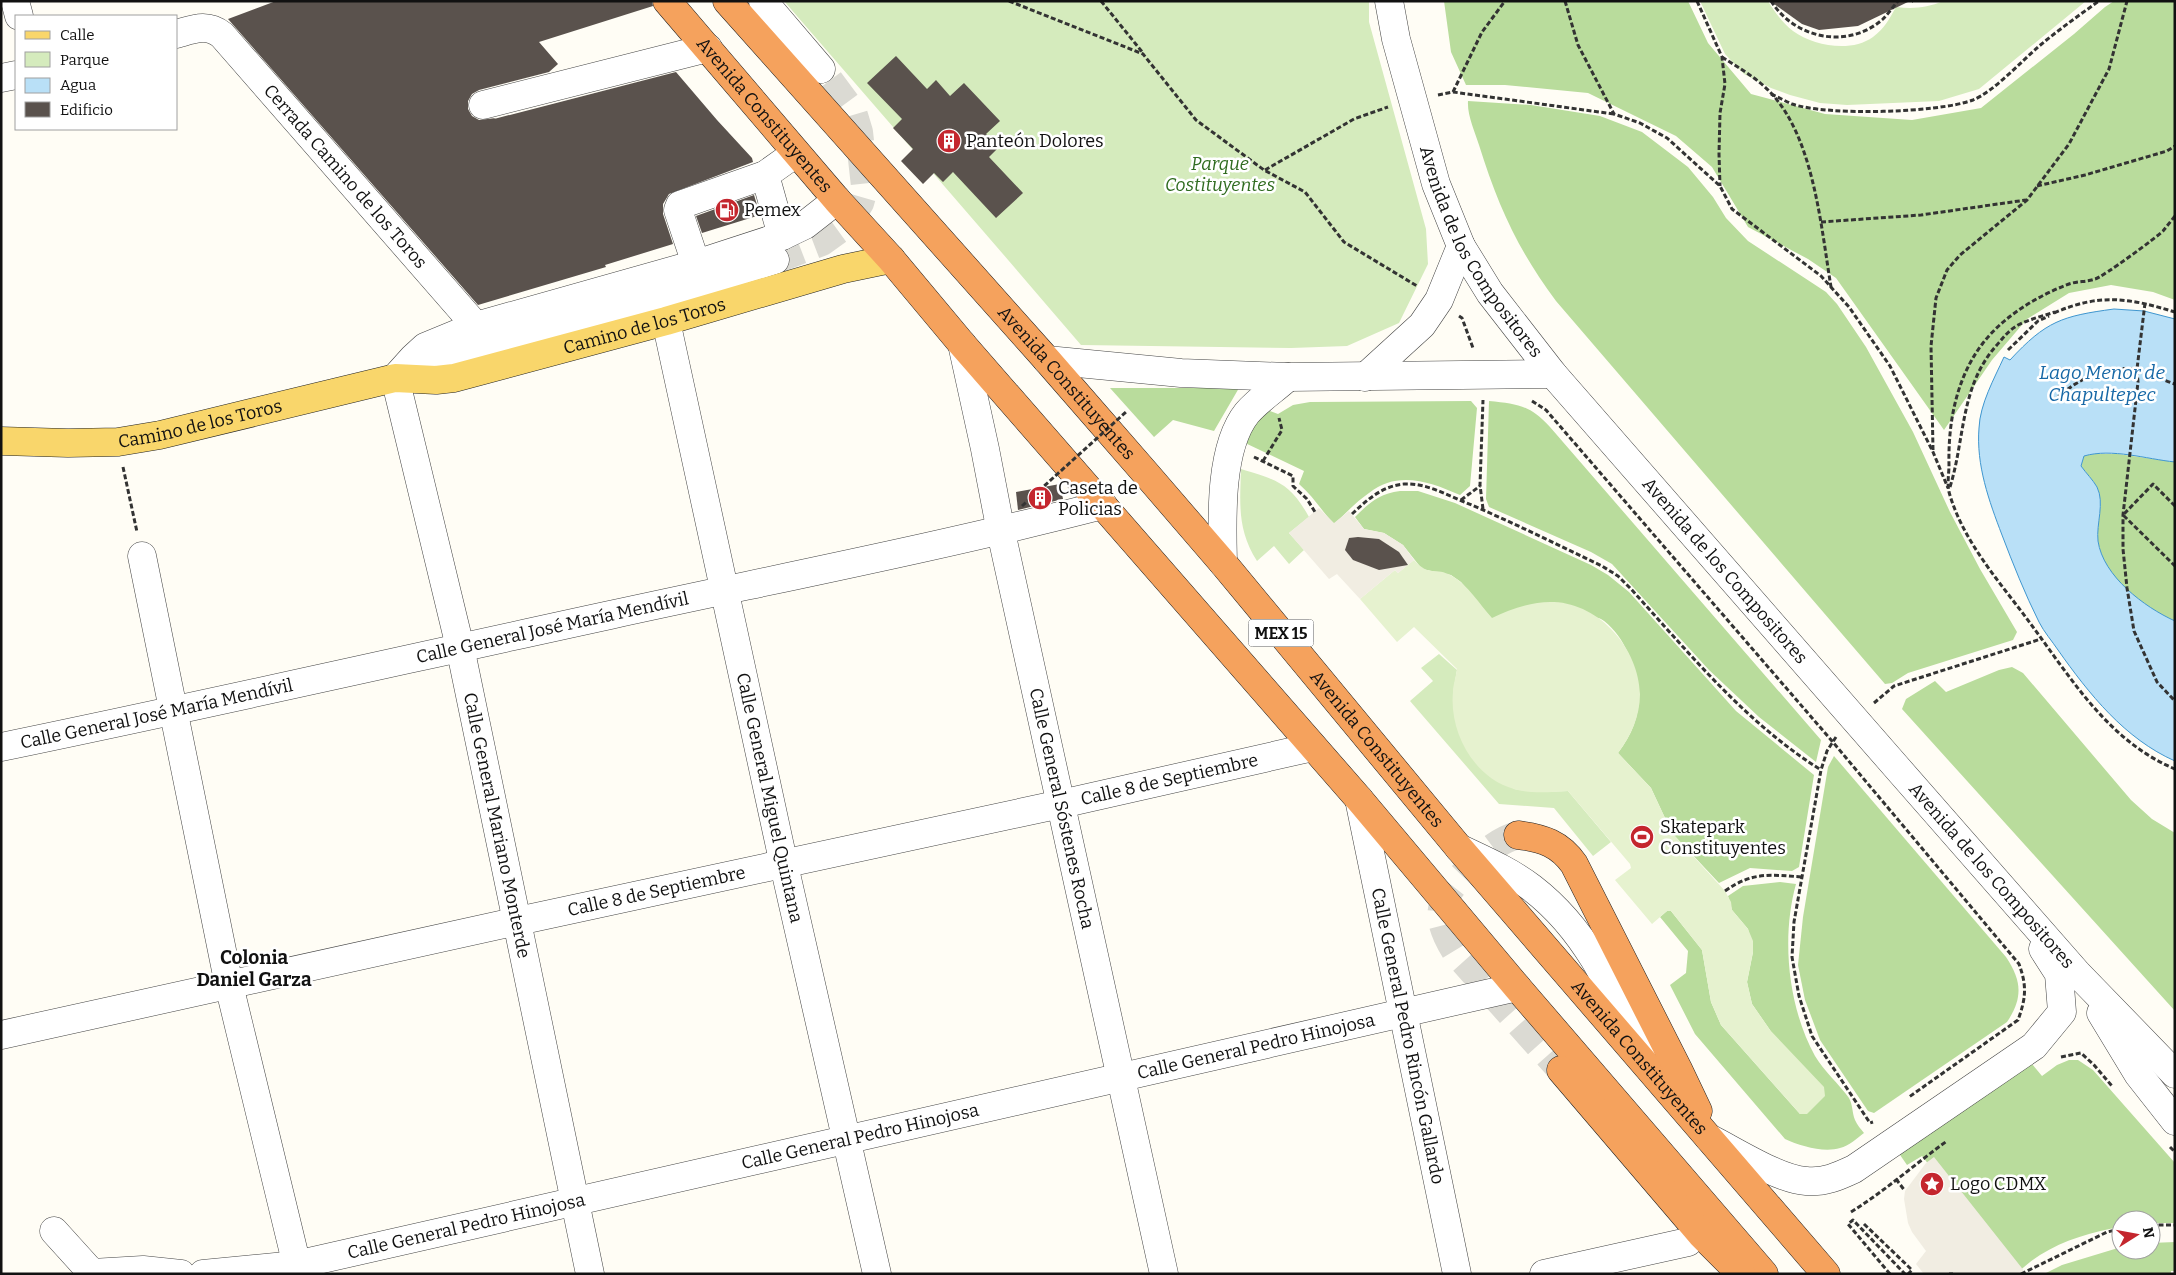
<svg xmlns="http://www.w3.org/2000/svg" width="2176" height="1275" viewBox="0 0 2176 1275" font-family="Bitter,serif">
  <style>
    .green { fill: #d5ebbd }
    .forest { fill: #b9dc9c }
    .pitch { fill: #e6f2cf }
    .plaza { fill: #f1ede2 }
    .water { fill: #b9e0f7; stroke: #3f96cf }
    .building { fill: #5a524d }
    .lines { fill: none; stroke-linecap: round; stroke-linejoin: round }
    .minor-tunnel { stroke: #dbdad3; stroke-width: 28; stroke-dasharray: 28 14; stroke-linecap: butt }
    .highway-tunnel { stroke: #dbdad3; stroke-width: 28; stroke-dasharray: 28 14; stroke-linecap: butt }
    .minor-casing { stroke: #444; stroke-width: 29 }
    .major-casing { stroke: #222; stroke-width: 29 }
    .highway-casing { stroke: #222; stroke-width: 29 }
    .path { stroke: #333; stroke-width: 3; stroke-dasharray: 5 2.5; stroke-linecap: butt }
    .minor { stroke: #fff; stroke-width: 28 }
    .major { stroke: #f9d66b; stroke-width: 28 }
    .highway { stroke: #f5a25d; stroke-width: 28 }
    .path-bridge { stroke: #333; stroke-width: 3; stroke-dasharray: 5 2.5; stroke-linecap: butt }
    .labels { text-anchor: middle; stroke-width: 5; stroke-linejoin: round; paint-order: stroke }
    .shield { fill: #fff; stroke: #585858; stroke-width: 1 }
    .shield-label { font-size: 16px; font-weight: bold; fill: #111 }
    .street-label { font-size: 18px; fill: #111; stroke: #fff }
    .poi-label { font-size: 18px; fill: #111; stroke: #fff; text-anchor: start }
    .park-label { font-size: 18px; font-style: italic; fill: #2f6b1f; stroke: #fff }
    .water-label { font-size: 19px; font-style: italic; fill: #1768a6; stroke: #fff }
    .neighbourhood-label { font-size: 19px; font-weight: bold; fill: #111; stroke: #fff }
  </style>
  <rect width="100%" height="100%" fill="#fffdf5"/>
  <g class="green">
    <path d="M784 1H1369V22L1426 229 1428 264 1399 323 1347 346 1291 348 1081 345C983 230 883 116 784 1Z"/>
    <path d="M1700 1H1768C1774 11 1783 24 1793 31 1814 46 1851 53 1873 37 1884 29 1890 18 1896 7 1913 9 1927 8 1943 1H2086L1979 89 1939 101 1847 105 1820 103 1790 95 1771 88 1744 74 1725 54Z"/>
    <path d="M1241 469C1277 480 1290 483 1309 517L1289 533 1304 550 1289 564 1274 546 1257 561C1237 530 1240 503 1241 469Z"/>
    <polygon points="1439,654 1457,670 1453,693 1514,789 1536,792 1568,791 1611,842 1593,856 1554,808 1499,804 1410,701 1433,681 1421,668"/>
  </g>
  <g class="forest">
    <polygon points="1444,1 1688,1 1708,43 1751,94 1825,114 1912,120 1981,108 2074,34 2105,7 2114,1 2175,1 2175,300 2153,292 2111,285 2069,293 2027,319 1992,360 1944,430 1836,278 1808,259 1748,227 1712,167 1676,136 1588,93 1505,85 1466,85 1451,52"/>
    <path d="M1468 101 1531 105 1600 116 1642 132 1688 167 1713 197 1726 218 1748 241 1826 292 1837 304 1866 347 1913 432 1950 512 1980 569 2017 632 2013 640 1908 673 1892 683 1885 684 1556 301C1518 250 1498 206 1479 145 1475 132 1467 115 1468 101Z"/>
    <polygon points="1110,388 1239,388 1214,431 1173,420 1154,437"/>
    <path d="M1471 401 1477 408 1470 486 1460 495C1430 482 1398 470 1369 493 1356 502 1345 514 1334 524 1321 510 1313 496 1299 484L1304 471 1243 442 1262 408 1278 414 1293 405 1310 402Z"/>
    <path d="M1489 401C1518 404 1530 405 1550 427L1821 740 1816 762 1759 717 1709 670 1612 564 1591 552 1489 507 1486 499Z"/>
    <path d="M2093 454H2118L2175 462V621C2144 607 2103 577 2098 541 2096 524 2105 503 2097 487 2093 480 2086 473 2081 466L2084 456Z"/>
    <path d="M1400 491H1418L1455 503 1591 565 1608 575 1629 592 1736 711 1814 775 1799 867 1792 871 1750 868 1719 883 1672 833 1651 788 1618 753C1644 719 1645 686 1625 647 1621 638 1610 624 1601 619 1593 615 1558 615 1548 614 1524 612 1514 608 1492 619L1461 582 1451 575 1422 569 1403 545 1384 533 1364 529 1355 517C1370 502 1379 494 1400 491Z"/>
    <polygon points="2012,667 2023,673 2131,800 2152,819 2175,833 2175,1011 1902,709 1906,699 1935,681 1946,692 1999,670"/>
    <path d="M1834 756 2006 957C2022 981 2023 998 2007 1022L1874 1113 1868 1111 1820 1040 1805 1000 1798 965 1803 917 1828 767Z"/>
    <path d="M1780 882 1796 884C1781 938 1788 1007 1815 1056 1824 1071 1839 1084 1849 1098 1853 1105 1852 1113 1855 1120 1857 1125 1861 1129 1864 1133 1857 1138 1849 1146 1840 1148 1824 1153 1800 1146 1785 1139L1695 1034 1670 985 1686 973 1688 951 1660 917 1667 911H1671L1702 950 1711 1002 1721 1025 1800 1114H1807L1770 1030 1752 1004 1747 982 1753 952 1748 929 1732 910 1728 896 1743 886Z"/>
    <path d="M2069 1060H2078L2093 1070 2175 1163V1223H2151V1220H2121V1227C2094 1231 2064 1240 2040 1255 2032 1260 2024 1267 2016 1274L1922 1156 1907 1165 1898 1152 2032 1064 2042 1076 2057 1065Z"/>
    <polygon points="2175,1242 2175,1271 2171,1271 2171,1274 2044,1274 2062,1265 2118,1248 2121,1247 2121,1250 2151,1250 2151,1243"/>
  </g>
  <path class="pitch" d="M1414 560C1430 578 1435 566 1452 576 1468 585 1480 605 1492 618 1511 609 1533 601 1554 602 1600 604 1639 649 1640 694 1640 716 1631 736 1618 753L1651 788 1672 833 1725 891 1731 902 1732 910 1748 929 1753 941V952L1747 982 1752 1004 1770 1030 1824 1087 1825 1096 1807 1114H1800L1721 1025 1711 1002 1702 950 1671 911H1667L1652 924 1615 880 1631 868 1630 864 1568 791C1551 792 1531 794 1514 789 1474 778 1449 732 1453 692 1453 685 1456 677 1457 669L1414 627 1397 642 1360 599 1395 570 1398 573Z"/>
  <g class="plaza">
    <polygon points="1319,508 1334,523 1349,511 1364,529 1384,533 1403,545 1414,560 1398,573 1395,570 1360,599 1337,574 1329,579 1289,533"/>
    <polygon points="1934,1157 2025,1272 2026,1274 1924,1274 1916,1264 1926,1251 1912,1232 1908,1223 1904,1199 1905,1191 1926,1163"/>
  </g>
  <path class="water" d="M2114 309 2144 311 2175 319V462C2146 459 2112 448 2084 456L2081 466C2086 473 2093 480 2097 487 2105 503 2096 524 2098 541 2103 576 2144 607 2175 621V761C2125 739 2089 694 2058 650 2052 641 2044 632 2039 622 2025 594 2013 564 2002 535 1989 501 1976 465 1979 428 1980 404 1994 379 2004 357L2010 360C2046 321 2062 316 2114 309Z"/>
  <g class="building">
    <polygon points="276,1 652,1 653,6 539,42 558,64 549,72 479,90 472,94 468,101 468,109 472,116 479,120 496,118 494,119 676,72 717,120 752,158 753,162 669,194 663,204 663,214 673,244 605,265 606,267 478,305 228,19"/>
    <polygon points="1770,1 1910,1 1858,26 1819,30 1802,24"/>
    <polygon points="896,56 927,89 936,80 950,96 964,83 1000,121 986,134 999,147 989,157 1023,193 996,218 953,172 943,182 934,173 923,184 901,161 913,149 893,128 902,119 867,83"/>
    <polygon points="754,195 760,215 702,233 696,216"/>
    <polygon points="1060,484 1063,499 1018,510 1016,492"/>
    <polygon points="1358,537 1379,539 1399,552 1408,565 1379,570 1353,560 1345,550 1349,538"/>
  </g>
  <g class="lines">
    <polyline class="minor-tunnel" points="775,260 822,242 847,224 860,203 865,186 859,132 853,112 821,69"/>
    <path class="highway-tunnel" d="M1518 835C1499 840 1488 851 1474 864 1440 896 1430 912 1457 954L1561 1070"/>
    <g class="minor-casing">
      <g id="minor">
        <polyline points="15,1 19,16"/>
        <polyline points="763,1 821,69"/>
        <path id="s1" d="M1389 1 1396 39 1436 184 1461 246 1490 293 1553 374 1899 770 2077 973 2175 1074"/>
        <path id="s2" d="M176 34C194 29 207 23 222 35L476 326"/>
        <polyline points="1,78 16,75"/>
        <polyline points="483,105 708,48"/>
        <polyline points="765,175 782,236"/>
        <polyline points="696,264 678,210 680,205 765,175 796,153"/>
        <path id="s3" d="M666 321 784 865 877 1274"/>
        <path id="s4" d="M962 344 985 449 1001 532 1164 1274"/>
        <polyline points="1047,360 1181,373 1288,377 1553,374"/>
        <polyline points="397,377 775,260"/>
        <polyline points="1365,377 1422,325 1439,300 1461,246"/>
        <path id="s5" d="M395 378 460 647 590 1274"/>
        <polyline points="395,378 413,358 425,347 476,326 696,264 782,236 805,225 837,200"/>
        <polyline points="142,556 229,985 299,1274"/>
        <path d="M1223 563C1222 520 1219 448 1247 413 1258 400 1275 389 1288 377"/>
        <path id="s6" d="M1 747C205 705 407 659 610 615 775 579 940 547 1103 505"/>
        <path id="s7" d="M1359 799 1457 1274"/>
        <path d="M1459 848C1484 860 1510 871 1532 888 1589 932 1613 992 1641 1055"/>
        <polyline points="2101,1013 2138,1074 2175,1121"/>
        <path id="s8" d="M1 1035 518 921 1061 804 1313 747"/>
        <path d="M1709 1138C1735 1151 1778 1179 1806 1181 1824 1183 1839 1176 1854 1169L2034 1046 2062 1012 2059 974 2043 949"/>
        <polyline points="54,1231 92,1273 143,1270 181,1274"/>
        <path id="s9" d="M203 1274 296 1265 1517 987"/>
        <polyline points="1544,1274 1688,1242"/>
      </g>
    </g>
    <g class="major-casing">
      <g id="major">
        <path id="s10" d="M1 441 68 443 118 442 160 435 395 378 436 380 454 378 666 321 843 269 891 259"/>
      </g>
    </g>
    <g class="highway-casing">
      <g id="highway">
        <path id="s11" d="M667 1 837 200 891 259 962 344 1359 799 1517 987 1764 1274"/>
        <path id="s12" d="M727 1 1047 360 1148 476 1223 563 1459 848 1826 1274"/>
        <path d="M1518 835C1543 838 1560 844 1574 864L1678 1069 1698 1111"/>
        <polyline points="1561,1070 1701,1234 1741,1274"/>
      </g>
    </g>
    <g class="path">
      <polyline points="1009,1 1143,54 1196,120 1264,170 1305,192 1344,242 1417,286"/>
      <polyline points="1101,1 1143,53"/>
      <polyline points="1565,1 1578,45 1614,114 1640,123 1667,138 1720,186 1732,209 1821,276 1849,307 1890,366 1933,452 1948,488"/>
      <polyline points="1697,1 1722,57 1725,84 1720,113 1719,154 1720,186"/>
      <path d="M1771 1C1795 39 1848 50 1883 19 1888 14 1893 7 1898 1"/>
      <polyline points="1912,1 1913,1"/>
      <path d="M1722 57C1739 68 1757 78 1771 93 1814 139 1821 227 1831 287"/>
      <polyline points="1453,92 1482,32 1505,1"/>
      <path d="M1771 94C1778 97 1785 101 1792 104 1827 116 1938 113 1973 100 1993 92 2021 62 2038 47 2057 31 2078 16 2099 1"/>
      <polyline points="1438,95 1453,92 1614,114"/>
      <polyline points="1265,170 1354,119 1388,107"/>
      <polyline points="2037,186 2085,175 2167,151 2175,146"/>
      <path d="M2175 216C2171 221 2167 226 2163 231 2157 237 2103 277 2095 279 2087 282 2078 281 2069 284 2037 296 2004 316 1983 343 1956 378 1948 423 1949 465 1949 473 1947 484 1949 492 1963 542 2000 582 2030 623 2071 678 2108 741 2175 769"/>
      <polyline points="1821,222 1921,215 2026,200"/>
      <polyline points="2145,303 2137,369 2138,382 2123,515 2123,549 2127,588 2134,631 2157,682 2175,701"/>
      <path d="M2054 313C2100 293 2129 298 2175 312"/>
      <polyline points="1459,316 1462,318 1473,348"/>
      <polyline points="2008,350 2038,321 2049,316"/>
      <path d="M2056 399C2076 380 2108 363 2138 370 2150 373 2162 380 2175 384"/>
      <path d="M1532 401 1546 410 1832 741 2019 964C2027 986 2026 998 2018 1020L1909 1097"/>
      <polyline points="1933,450 1931,346 1936,298 1947,270 1960,255 2027,200 2069,144 2109,69 2127,1"/>
      <polyline points="1254,457 1293,476 1293,486 1307,499 1315,512"/>
      <polyline points="1263,461 1282,430 1279,418"/>
      <polyline points="123,467 137,532"/>
      <path d="M1950 487C1965 439 1960 387 1996 346 2003 338 2009 330 2018 325 2030 319 2043 316 2055 312"/>
      <polyline points="1461,500 1480,486"/>
      <polyline points="2175,506 2153,484 2123,515 2175,566"/>
      <polyline points="1483,509 1480,485 1483,400"/>
      <path d="M1352 514C1367 500 1382 486 1404 484 1425 483 1443 493 1462 501 1510 521 1556 544 1602 566L1618 576 1631 589C1690 654 1746 723 1821 770"/>
      <polyline points="1874,703 1894,686 2041,639"/>
      <polyline points="1836,737 1827,751 1821,770 1794,922 1792,957 1799,996 1812,1036 1870,1123 1873,1122"/>
      <path d="M1725 891C1753 871 1771 875 1803 877"/>
      <polyline points="2061,1057 2081,1053 2094,1065 2112,1086"/>
      <polyline points="2170,1147 2175,1152"/>
      <polyline points="1896,1179 1905,1191"/>
      <path d="M1851 1212C1885 1191 1915 1164 1947 1141"/>
      <polyline points="1864,1224 1912,1270 1908,1274"/>
      <polyline points="2151,1225 2175,1225"/>
      <polyline points="1890,1274 1848,1224 1853,1220 1905,1274"/>
      <polyline points="1949,1274 1953,1274"/>
      <polyline points="2021,1274 2107,1232 2121,1229"/>
    </g>
    <use href="#minor" class="minor"/>
    <use href="#major" class="major"/>
    <use href="#highway" class="highway"/>
    <polyline class="path-bridge" points="1022,506 1126,412"/>
  </g>
  <defs>
    <g id="building-disc" transform="scale(1.25)"><circle r="9.5" fill="#c4262e" stroke="#fff"/><path d="M-4-6H4V6H1V3H-1V6H-4ZM-2.5-4.3h1.7v1.8h-1.7ZM.8-4.3h1.7v1.8H.8ZM-2.5-1h1.7V.8h-1.7ZM.8-1h1.7V.8H.8Z" fill="#fff"/></g>
    <g id="fuel-disc" transform="scale(1.25)"><circle r="9.5" fill="#c4262e" stroke="#fff"/><path d="M-5.5-6h7V0h2V4h1.3V-2.5L3-4.5l.8-.8L6-3V5H2.5V1h-1V6h-7ZM-4.2-4.7v3.2H.2V-4.7Z" fill="#fff"/></g>
    <g id="stadium-disc" transform="scale(1.25)"><circle r="9.5" fill="#c4262e" stroke="#fff"/><path d="M0-5a6.5 5 0 1 0 0 10a6.5 5 0 1 0 0-10ZM-3.5-1.8h7v3.6h-7Z" fill="#fff"/></g>
    <g id="sight-disc" transform="scale(1.25)"><circle r="9.5" fill="#c4262e" stroke="#fff"/><path d="M0-6L1.8-2.2L6-1.7L2.9 1.2L3.7 5.4L0 3.3L-3.7 5.4L-2.9 1.2L-6-1.7L-1.8-2.2Z" fill="#fff"/></g>
  </defs>
  <g fill-rule="evenodd">
    <use href="#building-disc" x="949" y="141"/>
    <use href="#fuel-disc" x="727" y="210"/>
    <use href="#building-disc" x="1040" y="498"/>
    <use href="#stadium-disc" x="1642" y="837"/>
    <use href="#sight-disc" x="1932" y="1184"/>
  </g>
  <g class="labels">
    <rect class="shield" x="1248.5" y="619.5" width="65" height="27" rx="4"/>
    <g class="shield-label">
      <text x="1281" y="639">MEX 15</text>
    </g>
    <g class="street-label">
      <text dy="6" stroke="none"><textPath href="#s11" startOffset="150">Avenida Constituyentes</textPath></text>
      <text dy="6" stroke="none"><textPath href="#s2" startOffset="236">Cerrada Camino de los Toros</textPath></text>
      <text dy="6" stroke="none"><textPath href="#s1" startOffset="270">Avenida de los Compositores</textPath></text>
      <text dy="6" stroke="none"><textPath href="#s10" startOffset="658">Camino de los Toros</textPath></text>
      <text dy="6" stroke="none"><textPath href="#s12" startOffset="511">Avenida Constituyentes</textPath></text>
      <text dy="6" stroke="none"><textPath href="#s10" startOffset="201">Camino de los Toros</textPath></text>
      <text dy="6" stroke="none"><textPath href="#s1" startOffset="675">Avenida de los Compositores</textPath></text>
      <text dy="6" stroke="none"><textPath href="#s6" startOffset="564">Calle General José María Mendívil</textPath></text>
      <text dy="6" stroke="none"><textPath href="#s6" startOffset="159">Calle General José María Mendívil</textPath></text>
      <text dy="6" stroke="none"><textPath href="#s12" startOffset="991">Avenida Constituyentes</textPath></text>
      <text dy="6" stroke="none"><textPath href="#s8" startOffset="1196">Calle 8 de Septiembre</textPath></text>
      <text dy="6" stroke="none"><textPath href="#s3" startOffset="488">Calle General Miguel Quintana</textPath></text>
      <text dy="6" stroke="none"><textPath href="#s4" startOffset="475">Calle General Sóstenes Rocha</textPath></text>
      <text dy="6" stroke="none"><textPath href="#s5" startOffset="459">Calle General Mariano Monterde</textPath></text>
      <text dy="6" stroke="none"><textPath href="#s1" startOffset="1080">Avenida de los Compositores</textPath></text>
      <text dy="6" stroke="none"><textPath href="#s8" startOffset="671">Calle 8 de Septiembre</textPath></text>
      <text dy="6" stroke="none"><textPath href="#s7" startOffset="242">Calle General Pedro Rincón Gallardo</textPath></text>
      <text dy="6" stroke="none"><textPath href="#s9" startOffset="1078">Calle General Pedro Hinojosa</textPath></text>
      <text dy="6" stroke="none"><textPath href="#s12" startOffset="1396">Avenida Constituyentes</textPath></text>
      <text dy="6" stroke="none"><textPath href="#s9" startOffset="672">Calle General Pedro Hinojosa</textPath></text>
      <text dy="6" stroke="none"><textPath href="#s9" startOffset="268">Calle General Pedro Hinojosa</textPath></text>
    </g>
    <g class="poi-label">
      <text x="966" y="147">Panteón Dolores</text>
      <text x="744" y="216">Pemex</text>
      <text x="1058" y="494">Caseta de<tspan x="1058" dy="21">Policias</tspan></text>
      <text x="1660" y="833">Skatepark<tspan x="1660" dy="21">Constituyentes</tspan></text>
      <text x="1950" y="1190">Logo CDMX</text>
    </g>
    <g class="park-label">
      <text x="1220" y="170">Parque<tspan x="1220" dy="21">Costituyentes</tspan></text>
    </g>
    <g class="water-label">
      <text x="2102" y="379">Lago Menor de<tspan x="2102" dy="22">Chapultepec</tspan></text>
    </g>
    <g class="neighbourhood-label">
      <text x="254" y="964">Colonia<tspan x="254" dy="22">Daniel Garza</tspan></text>
    </g>
  </g>
  <rect width="2176" height="1275" fill="none" stroke="#111111" stroke-width="5"/>
  <rect x="15" y="15" width="162" height="115" fill="#ffffff" stroke="#a0a0a0"/>
  <rect x="25" y="31" width="25" height="8" fill="#f9d66b" stroke="#a0a0a0"/>
  <text x="60" y="40" font-size="15" fill="#111111">Calle</text>
  <rect x="25" y="52" width="25" height="15" fill="#d5ebbd" stroke="#a0a0a0"/>
  <text x="60" y="65" font-size="15" fill="#111111">Parque</text>
  <rect x="25" y="78" width="25" height="15" fill="#b9e0f7" stroke="#a0a0a0"/>
  <text x="60" y="90" font-size="15" fill="#111111">Agua</text>
  <rect x="25" y="102" width="25" height="15" fill="#5a524d" stroke="#a0a0a0"/>
  <text x="60" y="115" font-size="15" fill="#111111">Edificio</text>
  <g transform="translate(2136 1235) rotate(79)"><circle r="24" fill="#ffffff" stroke="#a0a0a0"/>
  <path d="M0-4L9 19L0 12L-9 19Z" fill="#c4262e"/>
  <text y="-8" font-size="14" font-weight="bold" text-anchor="middle" fill="#111111">N</text>
  </g>
</svg>
